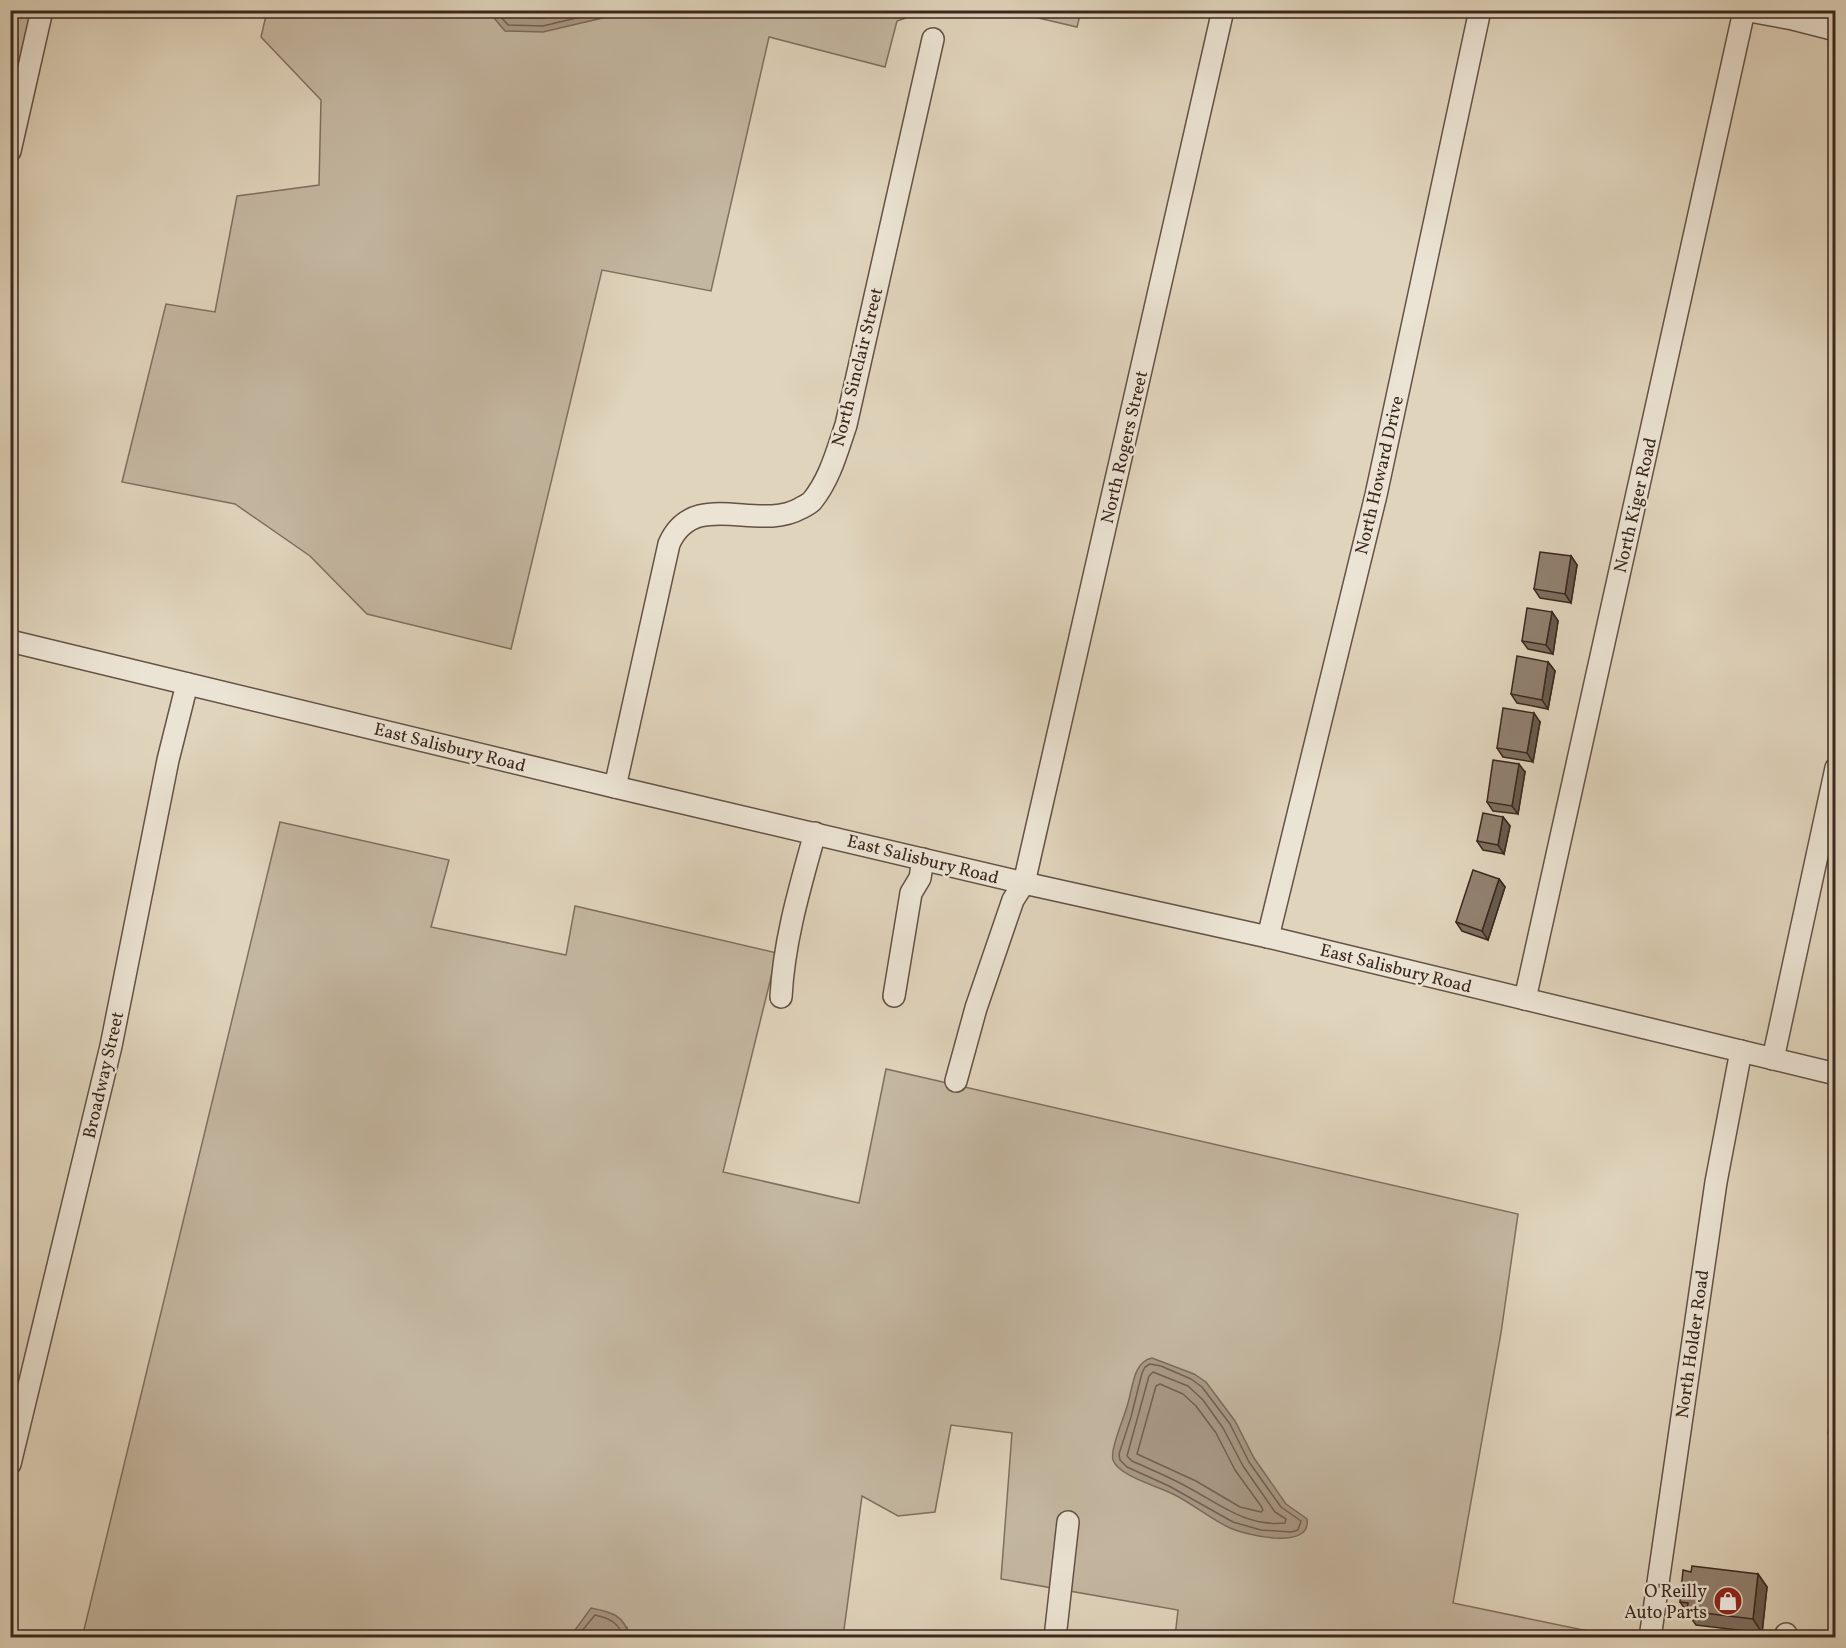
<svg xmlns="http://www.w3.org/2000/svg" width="1846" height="1648" viewBox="0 0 1846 1648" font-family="Vollkorn,serif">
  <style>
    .green { fill: #c4b7a1; stroke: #806f60; stroke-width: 1.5 }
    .water { fill: #a89986; stroke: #7c6b5c; stroke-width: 1.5 }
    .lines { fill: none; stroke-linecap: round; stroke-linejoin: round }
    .shore { stroke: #726052; stroke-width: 1.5 }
    .minor-casing { stroke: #645246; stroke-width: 24 }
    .minor { stroke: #ebe3d3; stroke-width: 21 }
    .wall { fill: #7d6f60; stroke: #3b271e; stroke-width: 1.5 }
    .shaded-wall { fill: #665a4e; stroke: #3b271e; stroke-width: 1.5 }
    .building { fill: #918170; stroke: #3b271e; stroke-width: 1.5 }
    .labels { text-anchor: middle; stroke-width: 5; stroke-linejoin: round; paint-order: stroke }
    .street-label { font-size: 18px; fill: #3b271e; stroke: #ebe3d3 }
    .poi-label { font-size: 18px; fill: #3b271e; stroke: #ebe3d3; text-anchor: end }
  </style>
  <rect width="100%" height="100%" fill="#e0d4bc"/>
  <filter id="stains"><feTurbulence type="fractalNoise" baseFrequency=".00333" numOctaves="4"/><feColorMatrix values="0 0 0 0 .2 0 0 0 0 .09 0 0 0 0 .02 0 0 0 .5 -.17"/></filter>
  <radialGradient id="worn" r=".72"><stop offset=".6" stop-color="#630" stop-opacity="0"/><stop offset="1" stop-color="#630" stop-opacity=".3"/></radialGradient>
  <g class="green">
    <polygon points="11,11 42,11 11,153"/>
    <polygon points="267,11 488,11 585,22 632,11 926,11 897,21 885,67 769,37 711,291 602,270 511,649 367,614 310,556 235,504 122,482 166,304 215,312 237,196 319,185 321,100 261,37"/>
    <polygon points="1008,11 1081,11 1077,27"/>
    <polygon points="280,822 449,860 431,927 566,955 575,906 777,953 723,1172 859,1203 886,1069 1518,1214 1501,1333 1453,1603 1617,1637 1175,1637 1178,1610 1001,1579 1012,1433 951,1425 935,1512 898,1516 862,1496 843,1637 629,1637 627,1627 575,1630 574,1637 82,1638"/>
    <polygon points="1835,1385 1835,1436 1828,1434"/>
  </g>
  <g class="water">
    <polygon points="488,11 632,11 543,32 505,31"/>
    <path d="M1152 1358 1194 1374 1206 1382 1235 1421 1254 1458 1286 1504 1307 1519C1312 1551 1245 1535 1230 1528 1211 1519 1194 1505 1175 1495 1160 1487 1118 1476 1113 1460 1110 1448 1125 1416 1128 1403 1133 1387 1133 1362 1152 1358Z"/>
    <path d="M591 1608C611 1612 625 1615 629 1637H574L575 1630Z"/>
  </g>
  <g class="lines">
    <g class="shore">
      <polyline points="495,10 508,25 543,26 609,10"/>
      <polyline points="505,10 512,17 542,18 576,10"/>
      <polygon points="1150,1364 1161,1366 1191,1379 1202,1387 1230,1424 1249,1462 1281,1507 1301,1521 1298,1530 1291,1532 1261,1530 1233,1522 1169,1486 1127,1467 1120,1460 1119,1454 1131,1417 1142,1373 1145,1367"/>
      <path d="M1153 1372 1188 1386 1203 1400 1223 1428 1243 1466 1275 1512 1286 1519 1285 1523C1248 1527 1222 1506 1191 1489 1172 1478 1152 1470 1132 1461L1127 1456 1149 1376Z"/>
      <polygon points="1160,1384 1183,1394 1196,1406 1216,1433 1235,1470 1261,1506 1263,1510 1261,1512 1240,1507 1196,1481 1137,1454 1156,1386"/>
      <path d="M580 1638 581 1632 595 1615C609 1618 620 1623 623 1638"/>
    </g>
    <g class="minor-casing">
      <g id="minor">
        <polyline points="1744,10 1793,19 1836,30"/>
        <polyline points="10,151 42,10"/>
        <polyline points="10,641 615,787 1024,883 1268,937 1836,1074"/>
        <path d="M615 787 669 544C694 487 758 533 801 508 805 506 809 504 812 501 830 479 837 451 846 425L933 39"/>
        <polyline points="1268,937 1376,495 1480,10"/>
        <polyline points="894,996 911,893 920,878 923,859"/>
        <path d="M781 997C784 940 800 887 815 833"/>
        <polyline points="1525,999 1744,11"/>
        <polyline points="1773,1059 1836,768"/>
        <polyline points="956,1081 976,1008 1013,900 1024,883 1223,10"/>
        <polyline points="10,1464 111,1046 168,760 187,684"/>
        <polyline points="1055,1638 1068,1522"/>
        <polyline points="1650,1638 1716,1182 1741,1051"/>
        <polyline points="1785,1638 1786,1634"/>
      </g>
    </g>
    <use href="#minor" class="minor"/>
  </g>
  <g class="wall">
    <polygon points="1571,556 1577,565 1571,603 1540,598 1534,589"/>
    <polygon points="1552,612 1558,621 1553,654 1528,649 1522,641"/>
    <polygon points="1548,662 1555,671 1548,709 1517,703 1511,694"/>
    <polygon points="1540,722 1533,762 1503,757 1497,748"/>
    <polygon points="1525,772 1518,814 1493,811 1487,802"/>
    <polygon points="1503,817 1510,826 1504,854 1483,850 1477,841"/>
    <polygon points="1499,879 1505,887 1488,940 1462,931 1456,922"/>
    <polygon points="1758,1574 1767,1587 1762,1633 1696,1625 1680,1602"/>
  </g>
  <g class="shaded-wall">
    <polygon points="1571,556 1577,565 1571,603 1565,594"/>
    <polygon points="1552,612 1558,621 1553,654 1546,645"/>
    <polygon points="1548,662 1555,671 1548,709 1542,700"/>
    <polygon points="1534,713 1540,722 1533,762 1527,753"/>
    <polygon points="1519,764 1525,772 1518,814 1512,806"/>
    <polygon points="1503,817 1510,826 1504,854 1498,845"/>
    <polygon points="1499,879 1505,887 1488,940 1482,931"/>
    <polygon points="1758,1574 1767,1587 1762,1633 1753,1619"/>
  </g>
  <g class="building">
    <polygon points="1540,552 1571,556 1565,594 1534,589"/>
    <polygon points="1527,608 1552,612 1546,645 1522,641"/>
    <polygon points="1517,656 1548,662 1542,700 1511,694"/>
    <polygon points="1503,708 1534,713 1527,753 1497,748"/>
    <polygon points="1493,760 1519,764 1512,806 1487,802"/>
    <polygon points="1483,813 1503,817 1498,845 1477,841"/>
    <polygon points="1473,870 1499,879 1482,931 1456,922"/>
    <polygon points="1692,1566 1758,1574 1753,1619 1687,1611 1688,1603 1680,1602 1683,1570 1691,1572"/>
  </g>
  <defs>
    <g id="shop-disc" transform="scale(1.5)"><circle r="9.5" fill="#8f2418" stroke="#ebe3d3"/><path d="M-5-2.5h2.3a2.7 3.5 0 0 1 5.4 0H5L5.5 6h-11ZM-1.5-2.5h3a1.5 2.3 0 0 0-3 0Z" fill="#fff"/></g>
  </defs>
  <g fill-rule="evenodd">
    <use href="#shop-disc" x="1728" y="1601"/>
  </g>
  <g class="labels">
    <g class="street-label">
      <text transform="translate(857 367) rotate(-76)" y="6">North Sinclair Street</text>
      <text transform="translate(1124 447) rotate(-77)" y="6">North Rogers Street</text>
      <text transform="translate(1379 475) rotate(-77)" y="6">North Howard Drive</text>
      <text transform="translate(1635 505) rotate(-77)" y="6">North Kiger Road</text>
      <text transform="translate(450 747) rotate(14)" y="6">East Salisbury Road</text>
      <text transform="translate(923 859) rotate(14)" y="6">East Salisbury Road</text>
      <text transform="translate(1396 968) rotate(14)" y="6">East Salisbury Road</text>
      <text transform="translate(103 1075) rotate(-77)" y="6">Broadway Street</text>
      <text transform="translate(1692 1344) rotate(-82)" y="6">North Holder Road</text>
    </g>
    <g class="poi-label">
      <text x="1707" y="1597">O'Reilly<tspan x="1707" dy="21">Auto Parts</tspan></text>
    </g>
  </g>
  <rect width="1846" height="1648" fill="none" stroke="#e0d4bc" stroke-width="36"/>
  <rect x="12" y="12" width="1822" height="1624" fill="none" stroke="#3b271e" stroke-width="3"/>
  <rect x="18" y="18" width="1810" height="1612" fill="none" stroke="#3b271e" stroke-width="1.5"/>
  <rect width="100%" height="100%" filter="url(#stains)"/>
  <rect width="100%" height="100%" fill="url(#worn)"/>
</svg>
